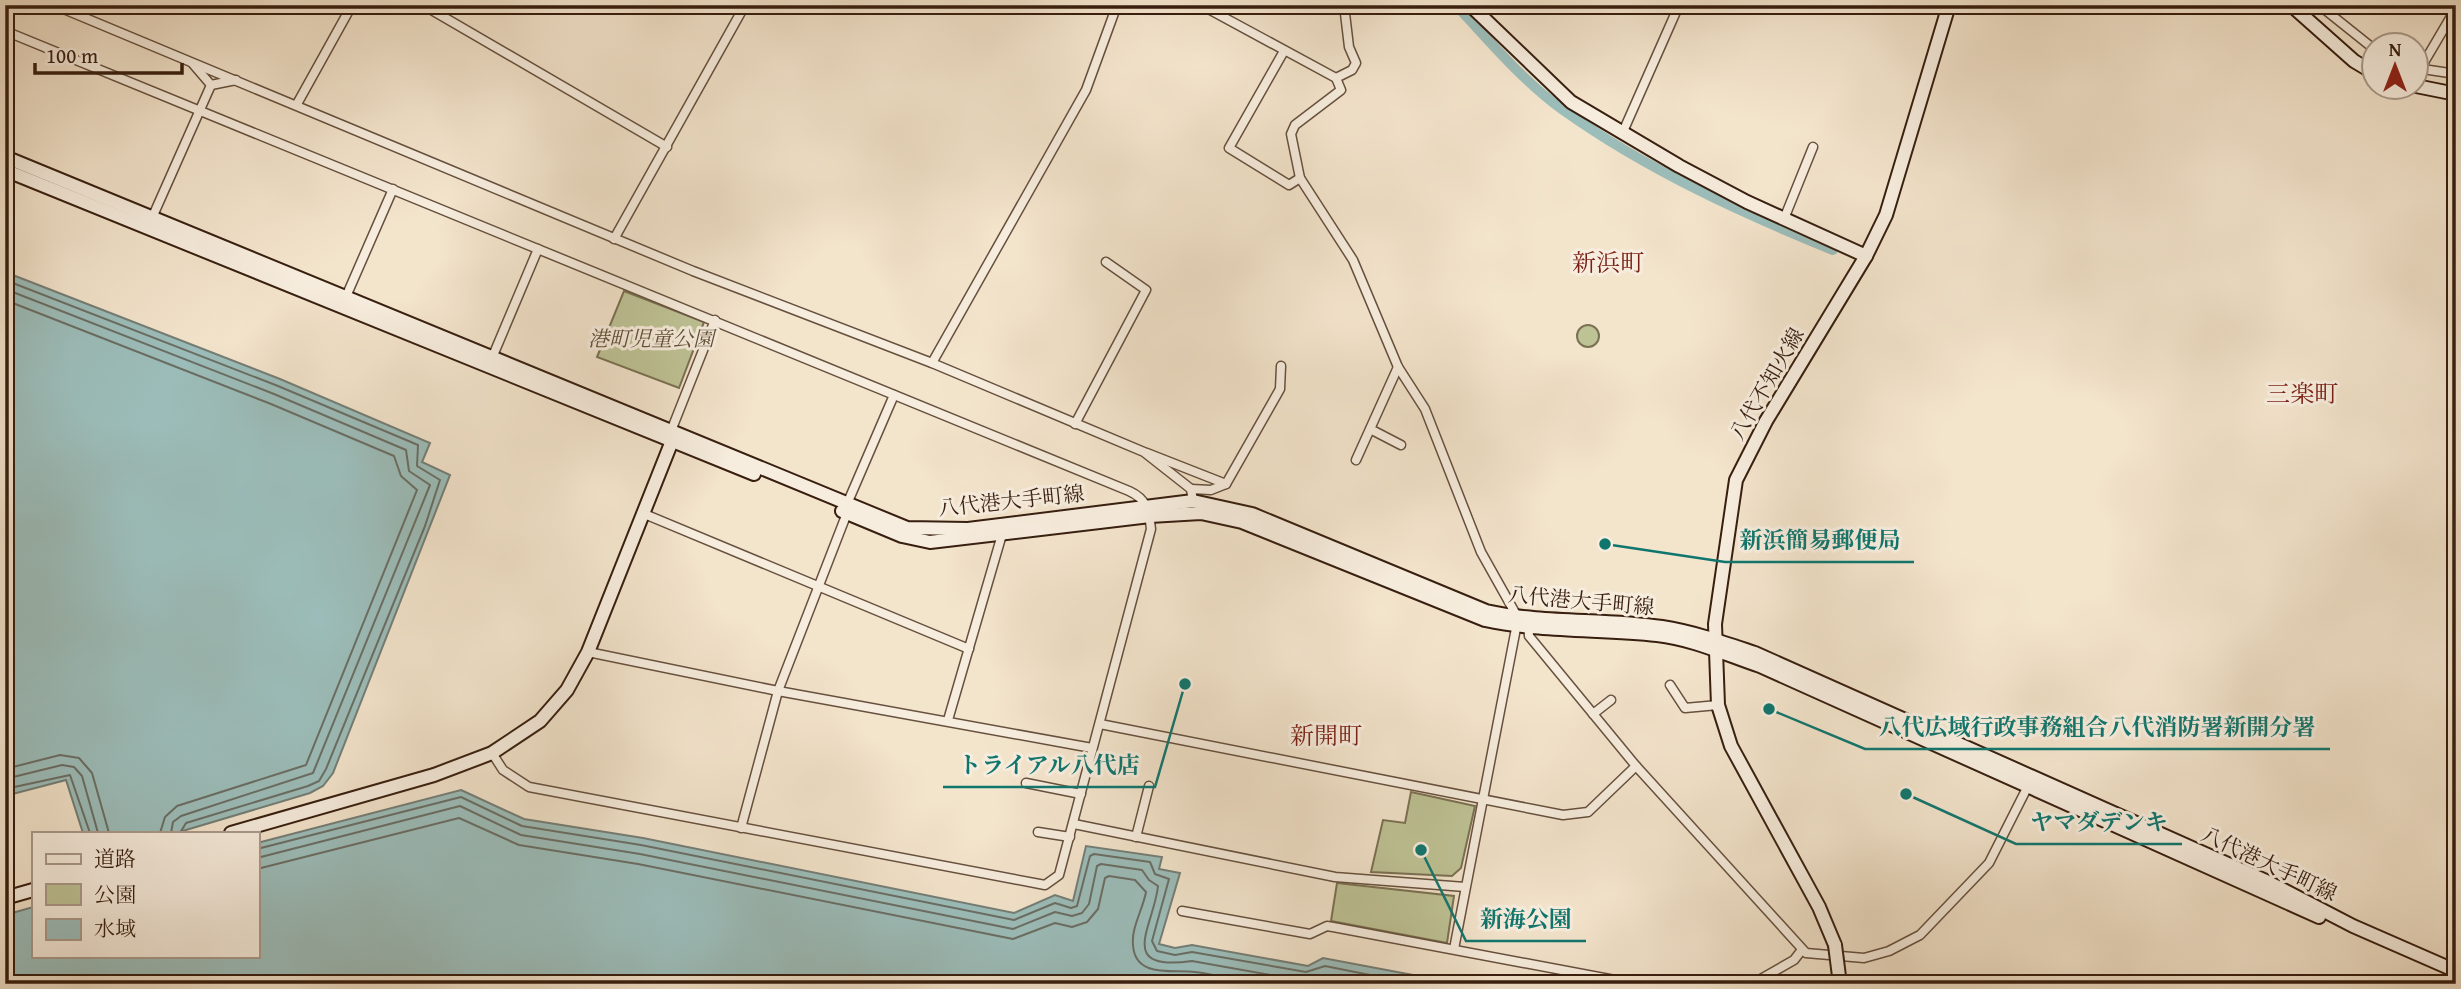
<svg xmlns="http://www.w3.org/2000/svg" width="2461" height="989" viewBox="0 0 2461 989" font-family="'Gentium Book Plus','Noto Serif JP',serif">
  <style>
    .green { fill: #bec396; stroke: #7a7052; stroke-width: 2 }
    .water { fill: #9cbebb; stroke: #747e76; stroke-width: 2 }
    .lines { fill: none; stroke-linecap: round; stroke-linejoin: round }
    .shore { stroke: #6a6e65; stroke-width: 2 }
    .canal { stroke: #9cbebb; stroke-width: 10 }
    .street-casing { stroke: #66503e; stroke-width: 11 }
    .secondary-casing { stroke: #371e0f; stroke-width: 16 }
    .street { stroke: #f7edde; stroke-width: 8 }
    .secondary { stroke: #f7edde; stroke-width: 12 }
    .secondary-bridge-casing { stroke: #371e0f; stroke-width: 16; stroke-linecap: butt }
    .secondary-bridge { stroke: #f7edde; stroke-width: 12 }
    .labels { text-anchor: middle; stroke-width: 6; stroke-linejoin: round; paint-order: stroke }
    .park-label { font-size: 21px; font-style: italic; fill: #605038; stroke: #f7edde }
    .street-label { font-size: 21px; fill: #371e0f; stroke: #f7edde }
    .quarter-label { font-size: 24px; fill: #7a1f14; stroke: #f7edde }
    .leader { fill: none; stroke: #0f766e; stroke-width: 2.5 }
    .callout-dot { fill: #0f766e; stroke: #f7edde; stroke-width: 2.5 }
    .callout-label { font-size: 23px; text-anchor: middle; font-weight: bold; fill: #0f766e; stroke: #f7edde; stroke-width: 6; stroke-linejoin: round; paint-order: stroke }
  </style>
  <rect width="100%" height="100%" fill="#f3e4cc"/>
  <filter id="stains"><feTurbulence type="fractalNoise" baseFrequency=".00286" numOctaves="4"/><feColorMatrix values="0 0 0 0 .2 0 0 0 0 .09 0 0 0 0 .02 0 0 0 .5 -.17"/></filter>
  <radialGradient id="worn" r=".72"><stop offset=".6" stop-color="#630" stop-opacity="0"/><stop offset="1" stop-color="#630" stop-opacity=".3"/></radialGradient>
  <g class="green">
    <polygon points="624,291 704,322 679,388 597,357"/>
    <circle cx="1588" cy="336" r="11"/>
    <polygon points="1411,792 1475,806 1461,868 1452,876 1371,872 1383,820 1405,823"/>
    <polygon points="1337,883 1454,896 1447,943 1331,921"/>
  </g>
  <g class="water">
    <polygon points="5,272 280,379 430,443 422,462 450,475 333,773 323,786 310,793 176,833 83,833 66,780 5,796"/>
    <polygon points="461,790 524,819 643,838 1014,913 1055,895 1073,901 1086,846 1162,857 1159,869 1180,873 1159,944 1175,948 1192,945 1308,966 1323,958 1461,984 5,984 5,915 33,907 33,956 257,956 257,843"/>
  </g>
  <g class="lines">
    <g class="shore">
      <polyline points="5,280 278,386 418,445 417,466 440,480 425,526 326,769 319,781 308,786 186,823 180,833"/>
      <polyline points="5,289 274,394 406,450 409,471 430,485 313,773 181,816 173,822 171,833"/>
      <polyline points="5,300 271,404 394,456 401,476 417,490 306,765 177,806 165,817 160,833"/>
      <polyline points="5,769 60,755 79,758 92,773 109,833"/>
      <polyline points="5,779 62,765 74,767 82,776 98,833"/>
      <polyline points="5,789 70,775 90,833"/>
      <polyline points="257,849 461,797 522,826 641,845 1014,920 1055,903 1071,908 1077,906 1090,856 1094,854 1150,862 1155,874 1169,879 1152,941 1157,951 1175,955 1192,952 1306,972 1325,966 1415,984"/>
      <path d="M257 858 460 806 521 835 640 854 1013 929 1055 912 1072 916 1082 913 1089 904 1097 866 1101 864 1142 870 1149 880 1158 886C1154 926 1115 972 1192 961L1305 981 1326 975 1375 984"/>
      <path d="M257 869 459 818 519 845 638 864 1013 939 1055 923 1072 927 1087 922 1098 909 1105 878 1109 876 1135 880 1146 892C1143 909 1131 928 1133 945 1135 979 1174 969 1195 972 1217 975 1239 980 1260 984"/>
    </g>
    <path class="canal" d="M1456 5C1489 41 1523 81 1563 110 1646 169 1739 212 1833 250"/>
    <g class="street-casing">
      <g id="street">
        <polyline points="54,5 693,271 932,363 1144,452 1191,489 1193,501"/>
        <polyline points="423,5 667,147"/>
        <polyline points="1201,5 1336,78 1341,90 1295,125 1291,134 1300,178 1353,260 1398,367 1425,409 1481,552 1518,618 1454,949"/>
        <polyline points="2319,5 2374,49"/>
        <path d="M5 31 1129 491C1147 499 1149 511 1151 529L1059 875 1045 885 529 787 503 770 492 753"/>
        <polyline points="1284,51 1229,148 1289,185 1300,178"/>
        <polyline points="193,64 211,85 236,80"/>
        <polyline points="2416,68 2456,74"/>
        <polyline points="2416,76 2456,8"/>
        <polyline points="1336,78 1352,70 1356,63 1349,47 1344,5"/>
        <polyline points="297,104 352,5"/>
        <polyline points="1622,134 1679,5"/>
        <polyline points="152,218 211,85"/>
        <polyline points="1784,219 1813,147"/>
        <polyline points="614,239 745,5"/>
        <polyline points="345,299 393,189"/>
        <polyline points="492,358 538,249"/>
        <polyline points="932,363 1086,90 1117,5"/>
        <polyline points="1075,424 1146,290 1106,262"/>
        <polyline points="1372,430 1401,445"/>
        <polyline points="671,431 715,320"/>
        <polyline points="1147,453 1226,484 1211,490 1191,489"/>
        <polyline points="1356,460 1398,367"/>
        <polyline points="1226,484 1280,389 1281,366"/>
        <polyline points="642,513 969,649"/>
        <polyline points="1528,622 1529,636 1636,766 1806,953 1864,958 1889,951 1920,935 1989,863 2029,784"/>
        <polyline points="588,652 778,691 1092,748"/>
        <polyline points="1670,685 1685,708 1718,705"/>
        <polyline points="1593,714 1611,700"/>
        <polyline points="948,720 1003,531"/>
        <polyline points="1100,724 1563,815 1588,812 1636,766"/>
        <polyline points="1026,783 1081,794"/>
        <polyline points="1074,824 1335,877 1465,887"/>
        <polyline points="741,828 778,691 847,513 847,504 894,395"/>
        <polyline points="1038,832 1070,837"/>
        <polyline points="1136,837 1149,786"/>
        <polyline points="1182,911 1310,934 1327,926 1333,927 1636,984"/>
        <polyline points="1752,984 1794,960 1801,951"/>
      </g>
    </g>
    <g class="secondary-casing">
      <g id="secondary">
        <polyline points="1470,5 1571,102 1679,166 1747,202 1866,256 1766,421 1736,480 1715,624 1718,705 1731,746 1819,907 1835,945"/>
        <polyline points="2291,5 2354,61 2374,73"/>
        <polyline points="2416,86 2456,94"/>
        <path d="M5 157 907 528 968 529 1193 501 1252 514 1486 611C1545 624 1604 618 1662 627 1694 632 1725 643 1755 653L2266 881 2353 926 2456 971"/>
        <polyline points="5,170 754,474"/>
        <polyline points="1866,256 1886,215 1949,5"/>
        <path d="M842 511 902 536 930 542 1150 516 1201 513 1242 522 1485 620C1542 632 1599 629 1657 635 1693 639 1727 655 1760 666L2319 917"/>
        <polyline points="231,833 434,775 492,753 540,721 567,690 588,652 672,441 671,433"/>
        <polyline points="5,898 33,890"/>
      </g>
    </g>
    <use href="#street" class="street"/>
    <use href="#secondary" class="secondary"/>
    <g class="secondary-bridge-casing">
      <polyline id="secondary-bridge" points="1835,945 1840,984"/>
    </g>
    <use href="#secondary-bridge" class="secondary-bridge"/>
  </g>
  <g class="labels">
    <g class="park-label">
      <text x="651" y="346">港町児童公園</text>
    </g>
    <g class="street-label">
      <text transform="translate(1767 384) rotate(-60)" y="7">八代不知火線</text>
      <text transform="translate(1011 501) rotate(-6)" y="7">八代港大手町線</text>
      <text transform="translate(1581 601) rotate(5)" y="7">八代港大手町線</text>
      <text transform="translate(2269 864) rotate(25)" y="7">八代港大手町線</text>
    </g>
    <g class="quarter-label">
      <text x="1608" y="271">新浜町</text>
      <text x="2302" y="402">三楽町</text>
      <text x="1326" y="744">新開町</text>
    </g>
  </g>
  <path class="leader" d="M1605 544L1725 562H1914M1769 709L1865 749H2330M1185 684L1155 787H943M1906 794L2016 844H2182M1421 850L1466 941H1586"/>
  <g class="callout-dot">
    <circle cx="1605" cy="544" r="7"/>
    <circle cx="1769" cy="709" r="7"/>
    <circle cx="1185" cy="684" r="7"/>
    <circle cx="1906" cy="794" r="7"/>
    <circle cx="1421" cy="850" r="7"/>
  </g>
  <g class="callout-label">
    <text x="1820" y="548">新浜簡易郵便局</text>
    <text x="2097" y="735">八代広域行政事務組合八代消防署新開分署</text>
    <text x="1049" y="773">トライアル八代店</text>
    <text x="2099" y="830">ヤマダデンキ</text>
    <text x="1526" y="927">新海公園</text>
  </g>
  <rect width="2461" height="989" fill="none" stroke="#f3e4cc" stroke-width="28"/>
  <rect x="7" y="7" width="2447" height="975" fill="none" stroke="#371e0f" stroke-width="3.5"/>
  <rect x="14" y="14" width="2433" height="961" fill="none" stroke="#371e0f" stroke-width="2"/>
  <rect x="32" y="832" width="228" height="126" fill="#f7edde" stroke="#aa9a8b" stroke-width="2"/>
  <rect x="46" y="854" width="35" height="10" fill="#f7edde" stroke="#aa9a8b" stroke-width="2"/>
  <text x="94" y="866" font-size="21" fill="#371e0f">道路</text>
  <rect x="46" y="884" width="35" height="21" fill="#bec396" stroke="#aa9a8b" stroke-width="2"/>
  <text x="94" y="902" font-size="21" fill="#371e0f">公園</text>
  <rect x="46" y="919" width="35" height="21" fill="#9cbebb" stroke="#aa9a8b" stroke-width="2"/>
  <text x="94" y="936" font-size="21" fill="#371e0f">水域</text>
  <g transform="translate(2395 66)"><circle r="33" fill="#f7edde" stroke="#aa9a8b" stroke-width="2"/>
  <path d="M0-5L12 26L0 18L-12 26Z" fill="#8f2418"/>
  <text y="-10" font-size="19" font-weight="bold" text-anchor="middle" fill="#371e0f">N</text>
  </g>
  <path d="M35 63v10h147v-10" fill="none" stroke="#371e0f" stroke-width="3.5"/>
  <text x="46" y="63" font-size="21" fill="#371e0f" stroke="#f7edde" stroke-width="5" paint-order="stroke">100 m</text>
  <rect width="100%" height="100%" filter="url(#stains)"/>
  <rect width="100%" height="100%" fill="url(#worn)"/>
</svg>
